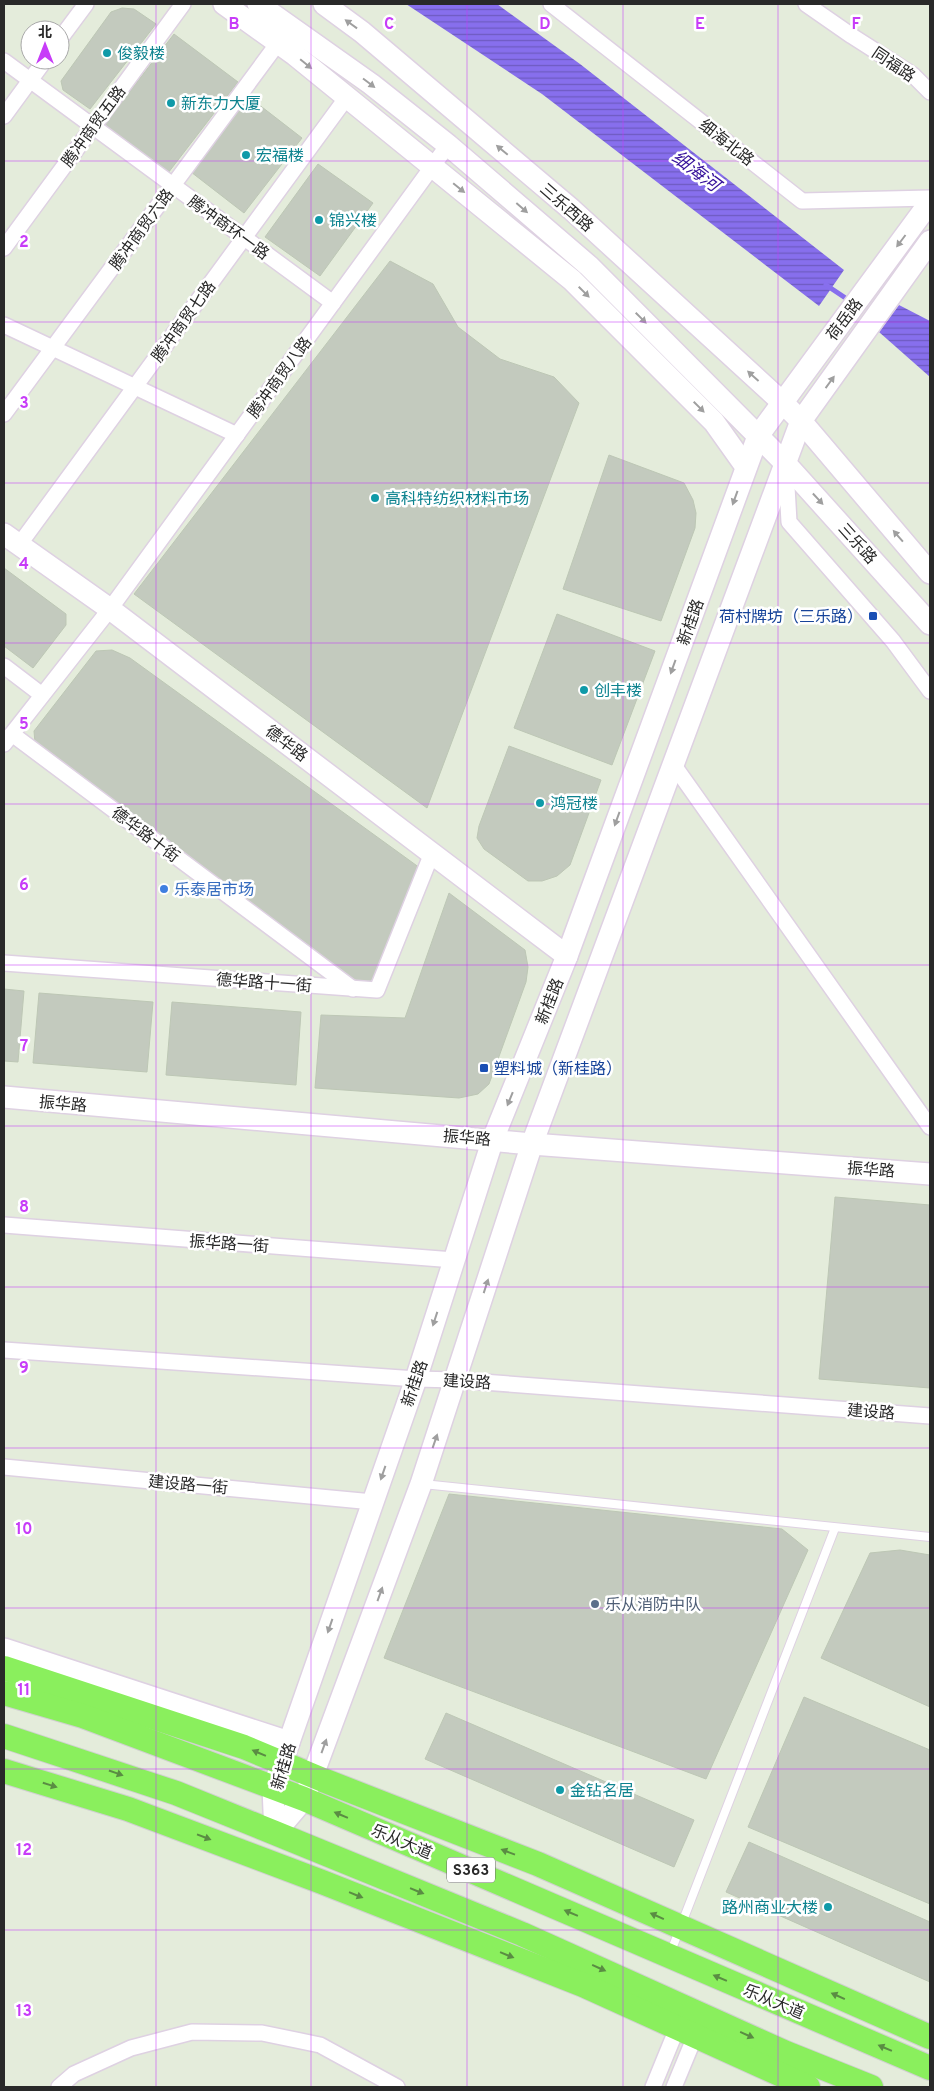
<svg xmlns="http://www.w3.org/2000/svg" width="934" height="2091" viewBox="0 0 934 2091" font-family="Overpass,'Noto Sans SC',sans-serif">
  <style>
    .water { fill: url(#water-rules) }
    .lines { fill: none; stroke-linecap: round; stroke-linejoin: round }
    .stream { stroke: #876fed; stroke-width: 5 }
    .building { fill: #c3cabe; stroke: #bdc7b5 }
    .lane-casing { stroke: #ded1e2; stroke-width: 10 }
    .street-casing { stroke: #ded1e2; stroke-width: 18 }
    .secondary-casing { stroke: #ded1e2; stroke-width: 24 }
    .primary-casing { stroke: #d0d0d0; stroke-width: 26 }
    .lane { stroke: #fff; stroke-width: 8 }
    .street { stroke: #fff; stroke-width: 15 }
    .secondary { stroke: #fff; stroke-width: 21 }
    .primary { stroke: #8aef5d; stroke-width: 24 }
    .oneway { fill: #9f9f9f }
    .oneway2 { fill: #5a8c43 }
    .grid { fill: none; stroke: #c73cf8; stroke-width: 1; stroke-opacity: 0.55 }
    .culture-dot { fill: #0f9aa8; stroke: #fff; stroke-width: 2 }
    .transit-dot { fill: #1a4fb4; stroke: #fff; stroke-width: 2 }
    .shop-dot { fill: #3f7fe0; stroke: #fff; stroke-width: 2 }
    .service-dot { fill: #5c6f8a; stroke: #fff; stroke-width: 2 }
    .labels { text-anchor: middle; stroke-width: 5; stroke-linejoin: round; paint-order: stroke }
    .shield { fill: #fff; stroke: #696969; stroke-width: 1 }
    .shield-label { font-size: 15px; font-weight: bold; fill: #292929 }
    .culture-label { font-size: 16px; fill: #0d838f; stroke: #fff; text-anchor: start }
    .street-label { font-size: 16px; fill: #292929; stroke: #fff }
    .transit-label { font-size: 16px; fill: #164399; stroke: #fff; text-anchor: end }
    .shop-label { font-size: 16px; fill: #366cbe; stroke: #fff; text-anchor: start }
    .service-label { font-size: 16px; fill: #4e5e75; stroke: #fff; text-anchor: start }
    .water-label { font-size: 18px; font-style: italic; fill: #330e99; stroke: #fff }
    .grid-label { font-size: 16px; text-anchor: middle; font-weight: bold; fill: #c73cf8; stroke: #fff; stroke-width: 5; stroke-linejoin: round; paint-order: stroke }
  </style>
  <defs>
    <pattern id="water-rules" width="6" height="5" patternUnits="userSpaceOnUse" patternTransform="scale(1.25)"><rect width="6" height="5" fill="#876fed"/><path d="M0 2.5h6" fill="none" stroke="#6e5bc0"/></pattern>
  </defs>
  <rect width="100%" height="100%" fill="#e4ecdb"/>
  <g class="water">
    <polygon points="406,4 497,4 580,64 844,270 819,306 542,94"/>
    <polygon points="899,305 930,321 930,377 879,332"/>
  </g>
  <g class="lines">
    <polyline class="stream" points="826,285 850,301"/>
  </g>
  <g class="building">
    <polygon points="122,8 134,9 156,24 90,109 63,90 61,81 111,12"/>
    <polygon points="174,34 238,82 168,173 104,125"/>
    <polygon points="249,97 302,138 244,213 191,172"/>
    <polygon points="318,164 373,203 320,276 265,237"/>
    <polygon points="390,261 433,284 458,327 500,359 554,377 579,403 427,808 134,594"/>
    <polygon points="609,455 684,483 693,500 696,513 695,528 661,621 563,589"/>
    <polygon points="4,568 66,614 66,625 33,668 4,646"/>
    <polygon points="557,614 655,651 612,765 514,728"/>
    <polygon points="112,650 130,658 420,868 376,981 365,983 350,981 35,743 34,731 96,651"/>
    <polygon points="509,746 601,780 570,865 557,876 542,881 528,881 484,849 477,838 479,826"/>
    <polygon points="449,893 525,950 528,967 526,982 489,1084 478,1094 459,1098 315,1088 321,1015 405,1018"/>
    <polygon points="4,989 24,991 18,1062 4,1061"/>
    <polygon points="39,993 153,1002 147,1072 33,1063"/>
    <polygon points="172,1002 301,1012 296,1085 166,1075"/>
    <polygon points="835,1197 930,1205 930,1388 819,1379"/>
    <polygon points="449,1494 782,1529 808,1550 706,1779 384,1658"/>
    <polygon points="900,1550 930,1555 930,1707 821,1658 870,1553"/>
    <polygon points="804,1697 930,1750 930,1904 748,1827"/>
    <polygon points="446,1713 694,1820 674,1867 425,1759"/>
    <polygon points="749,1842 930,1922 930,1982 726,1892"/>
  </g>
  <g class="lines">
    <g class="lane-casing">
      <g id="lane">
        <polyline points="423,1484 930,1537"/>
        <polyline points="670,1954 835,1528"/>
      </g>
    </g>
    <g class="street-casing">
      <g id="street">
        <polyline points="551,4 802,201 930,198"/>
        <polyline points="806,4 852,36 913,75 930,92"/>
        <polyline points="60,39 86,4"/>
        <polyline points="4,61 333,303"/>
        <polyline points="4,116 45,60"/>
        <polyline points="4,248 183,4"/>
        <polyline points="4,325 237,435"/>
        <polyline points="4,414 278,43"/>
        <polyline points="786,469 789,522 893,641 930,691"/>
        <polyline points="19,545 347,97"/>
        <polyline points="4,666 42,695"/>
        <polyline points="12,734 353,989"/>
        <polyline points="4,744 110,609 448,145"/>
        <polyline points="673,764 930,1127"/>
        <polyline points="4,963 377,990 432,853"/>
        <polyline points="4,1225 454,1260"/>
        <polyline points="4,1350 416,1379 456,1380 930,1416"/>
        <polyline points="4,1467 373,1502"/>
        <polyline points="59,2087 74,2074 131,2048 192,2032 262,2033 320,2045 397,2087"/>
        <polyline points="653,2087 680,2021"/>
        <polyline points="674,2087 698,2029"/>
      </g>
    </g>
    <g class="secondary-casing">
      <g id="secondary">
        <polyline points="224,4 295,55 572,280 714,422 746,467"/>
        <polyline points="258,4 371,84 448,145 589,266 785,463 930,624"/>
        <polyline points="324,4 362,32 571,209 782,402 801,421 930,573"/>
        <polyline points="4,534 110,609 567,956"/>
        <polyline points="4,1097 532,1144 930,1174"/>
        <polyline points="4,1649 289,1742"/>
        <polyline points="275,1833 273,1788 416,1379 493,1139 567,956 758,436 930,202"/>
        <polyline points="275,1833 304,1799 421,1484 532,1144 801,421 930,241"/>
      </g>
    </g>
    <g class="primary-casing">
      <g id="primary">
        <polyline points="4,1668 244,1747 323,1780 538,1864 930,2037"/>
        <polyline points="4,1693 83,1716 304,1799 930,2068"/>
        <polyline points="4,1736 176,1793 275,1833 522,1934 786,2053 871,2087"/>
        <polyline points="4,1771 128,1809 322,1882 583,1985 808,2087"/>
      </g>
    </g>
    <use href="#lane" class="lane"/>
    <use href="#street" class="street"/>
    <use href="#secondary" class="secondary"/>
    <use href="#primary" class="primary"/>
  </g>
  <defs><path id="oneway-solid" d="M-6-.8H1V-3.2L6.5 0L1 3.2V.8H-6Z" transform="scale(1.25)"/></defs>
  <g class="oneway">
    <use href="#oneway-solid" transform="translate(351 24) rotate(-144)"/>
    <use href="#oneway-solid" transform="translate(306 64) rotate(39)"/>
    <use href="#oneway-solid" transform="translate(369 83) rotate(37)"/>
    <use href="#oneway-solid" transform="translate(502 150) rotate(-140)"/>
    <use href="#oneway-solid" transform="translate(459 188) rotate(39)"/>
    <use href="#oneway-solid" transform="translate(522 208) rotate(41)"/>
    <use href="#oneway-solid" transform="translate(901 241) rotate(127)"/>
    <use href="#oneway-solid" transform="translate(584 292) rotate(45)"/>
    <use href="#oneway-solid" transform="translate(641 318) rotate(45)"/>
    <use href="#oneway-solid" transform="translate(753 376) rotate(-138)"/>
    <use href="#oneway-solid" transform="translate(830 382) rotate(-54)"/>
    <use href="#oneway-solid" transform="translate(699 407) rotate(45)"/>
    <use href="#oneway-solid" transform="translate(735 498) rotate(110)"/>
    <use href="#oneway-solid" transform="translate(818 499) rotate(47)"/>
    <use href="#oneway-solid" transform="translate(898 536) rotate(-131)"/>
    <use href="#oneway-solid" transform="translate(673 667) rotate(110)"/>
    <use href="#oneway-solid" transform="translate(617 819) rotate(110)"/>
    <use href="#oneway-solid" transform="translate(510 1099) rotate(112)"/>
    <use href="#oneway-solid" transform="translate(486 1286) rotate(-72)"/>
    <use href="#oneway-solid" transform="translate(435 1319) rotate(108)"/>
    <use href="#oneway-solid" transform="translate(435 1441) rotate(-71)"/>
    <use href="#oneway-solid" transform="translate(383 1473) rotate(109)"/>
    <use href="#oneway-solid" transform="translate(380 1594) rotate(-70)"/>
    <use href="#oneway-solid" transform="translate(330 1626) rotate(109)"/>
    <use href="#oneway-solid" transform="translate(324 1746) rotate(-70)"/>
  </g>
  <g class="oneway2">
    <use href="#oneway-solid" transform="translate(259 1753) rotate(-157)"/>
    <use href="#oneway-solid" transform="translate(116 1773) rotate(19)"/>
    <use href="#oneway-solid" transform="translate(50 1785) rotate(17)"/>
    <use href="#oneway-solid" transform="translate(341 1815) rotate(-157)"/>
    <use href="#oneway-solid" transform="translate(204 1837) rotate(21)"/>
    <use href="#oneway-solid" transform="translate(508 1852) rotate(-159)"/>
    <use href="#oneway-solid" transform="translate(417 1891) rotate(22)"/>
    <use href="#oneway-solid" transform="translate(356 1895) rotate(22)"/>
    <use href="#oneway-solid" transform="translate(571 1913) rotate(-157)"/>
    <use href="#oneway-solid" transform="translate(657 1916) rotate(-156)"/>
    <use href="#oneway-solid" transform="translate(507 1955) rotate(22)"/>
    <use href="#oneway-solid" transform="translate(599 1968) rotate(24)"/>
    <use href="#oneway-solid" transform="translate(720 1978) rotate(-157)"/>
    <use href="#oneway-solid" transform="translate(838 1996) rotate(-156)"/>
    <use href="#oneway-solid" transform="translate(747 2035) rotate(24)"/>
    <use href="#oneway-solid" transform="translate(885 2048) rotate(-157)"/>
  </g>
  <path class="grid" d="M156 4V2087M311 4V2087M467 4V2087M623 4V2087M778 4V2087M4 161H930M4 322H930M4 483H930M4 643H930M4 804H930M4 965H930M4 1126H930M4 1287H930M4 1448H930M4 1608H930M4 1769H930M4 1930H930"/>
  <g class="culture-dot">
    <circle cx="107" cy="53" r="5"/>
    <circle cx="171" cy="103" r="5"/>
    <circle cx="246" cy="155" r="5"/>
    <circle cx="319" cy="220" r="5"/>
    <circle cx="375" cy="498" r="5"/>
    <circle cx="584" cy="690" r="5"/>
    <circle cx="540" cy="803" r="5"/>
    <circle cx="560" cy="1790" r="5"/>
    <circle cx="828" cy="1907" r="5"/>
  </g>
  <g class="transit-dot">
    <rect x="868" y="611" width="10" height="10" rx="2.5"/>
    <rect x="479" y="1063" width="10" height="10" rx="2.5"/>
  </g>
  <circle class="shop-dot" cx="164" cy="889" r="5"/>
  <circle class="service-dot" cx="595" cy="1604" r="5"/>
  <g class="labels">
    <rect class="shield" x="447" y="1857.5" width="48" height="25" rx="4"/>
    <g class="shield-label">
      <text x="471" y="1875">S363</text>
    </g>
    <g class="culture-label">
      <text x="117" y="59">俊毅楼</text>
      <text x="181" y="109">新东力大厦</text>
      <text x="256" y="161">宏福楼</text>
      <text x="329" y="226">锦兴楼</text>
      <text x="385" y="504">高科特纺织材料市场</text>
      <text x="594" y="696">创丰楼</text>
      <text x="550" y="809">鸿冠楼</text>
      <text x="570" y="1796">金钻名居</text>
      <text x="818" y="1913" text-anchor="end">路州商业大楼</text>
    </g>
    <g class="street-label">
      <text transform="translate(894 64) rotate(34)" y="6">同福路</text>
      <text transform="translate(93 126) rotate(-54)" y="6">腾冲商贸五路</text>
      <text transform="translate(727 142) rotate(38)" y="6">细海北路</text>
      <text transform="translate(567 207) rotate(41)" y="6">三乐西路</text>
      <text transform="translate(229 227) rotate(36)" y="6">腾冲商环一路</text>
      <text transform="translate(141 229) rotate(-54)" y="6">腾冲商贸六路</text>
      <text transform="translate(844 319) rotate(-53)" y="6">荷岳路</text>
      <text transform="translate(183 321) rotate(-54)" y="6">腾冲商贸七路</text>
      <text transform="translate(279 377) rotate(-54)" y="6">腾冲商贸八路</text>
      <text transform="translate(858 543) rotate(48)" y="6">三乐路</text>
      <text transform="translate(690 622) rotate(-70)" y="6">新桂路</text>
      <text transform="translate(287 743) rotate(37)" y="6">德华路</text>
      <text transform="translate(146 834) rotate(37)" y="6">德华路十街</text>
      <text transform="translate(264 982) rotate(4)" y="6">德华路十一街</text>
      <text transform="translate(549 1001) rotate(-68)" y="6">新桂路</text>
      <text transform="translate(63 1103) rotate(5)" y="6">振华路</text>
      <text transform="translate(467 1137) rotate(5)" y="6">振华路</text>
      <text transform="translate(871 1169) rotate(4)" y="6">振华路</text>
      <text transform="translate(229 1243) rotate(4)" y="6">振华路一街</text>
      <text transform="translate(467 1381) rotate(3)" y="6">建设路</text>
      <text transform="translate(414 1383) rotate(-71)" y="6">新桂路</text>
      <text transform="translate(871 1411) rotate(4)" y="6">建设路</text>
      <text transform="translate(188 1484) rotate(5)" y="6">建设路一街</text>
      <text transform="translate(283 1766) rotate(-73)" y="6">新桂路</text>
      <text transform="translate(402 1841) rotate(23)" y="6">乐从大道</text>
      <text transform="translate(774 2001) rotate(23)" y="6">乐从大道</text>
    </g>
    <g class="transit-label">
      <text x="863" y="622">荷村牌坊（三乐路）</text>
      <text x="494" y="1074" text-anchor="start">塑料城（新桂路）</text>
    </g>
    <g class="shop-label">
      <text x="174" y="895">乐泰居市场</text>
    </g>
    <g class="service-label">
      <text x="605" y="1610">乐从消防中队</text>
    </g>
    <g class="water-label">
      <text transform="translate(696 171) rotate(37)" y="6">细海河</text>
    </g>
  </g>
  <g class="grid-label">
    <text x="234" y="29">B</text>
    <text x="389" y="29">C</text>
    <text x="545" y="29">D</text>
    <text x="700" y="29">E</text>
    <text x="856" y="29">F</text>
    <text x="24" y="247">2</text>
    <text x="24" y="408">3</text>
    <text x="24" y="569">4</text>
    <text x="24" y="729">5</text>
    <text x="24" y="890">6</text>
    <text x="24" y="1051">7</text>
    <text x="24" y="1212">8</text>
    <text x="24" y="1373">9</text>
    <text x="24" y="1534">10</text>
    <text x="24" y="1695">11</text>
    <text x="24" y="1855">12</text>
    <text x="24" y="2016">13</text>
  </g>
  <rect width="934" height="2091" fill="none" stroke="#292929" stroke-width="10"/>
  <g transform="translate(45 45)"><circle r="24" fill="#ffffff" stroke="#a9a9a9"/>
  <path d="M0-4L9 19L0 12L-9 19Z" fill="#c73cf8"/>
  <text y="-8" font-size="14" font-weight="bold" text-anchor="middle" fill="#292929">北</text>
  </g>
</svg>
